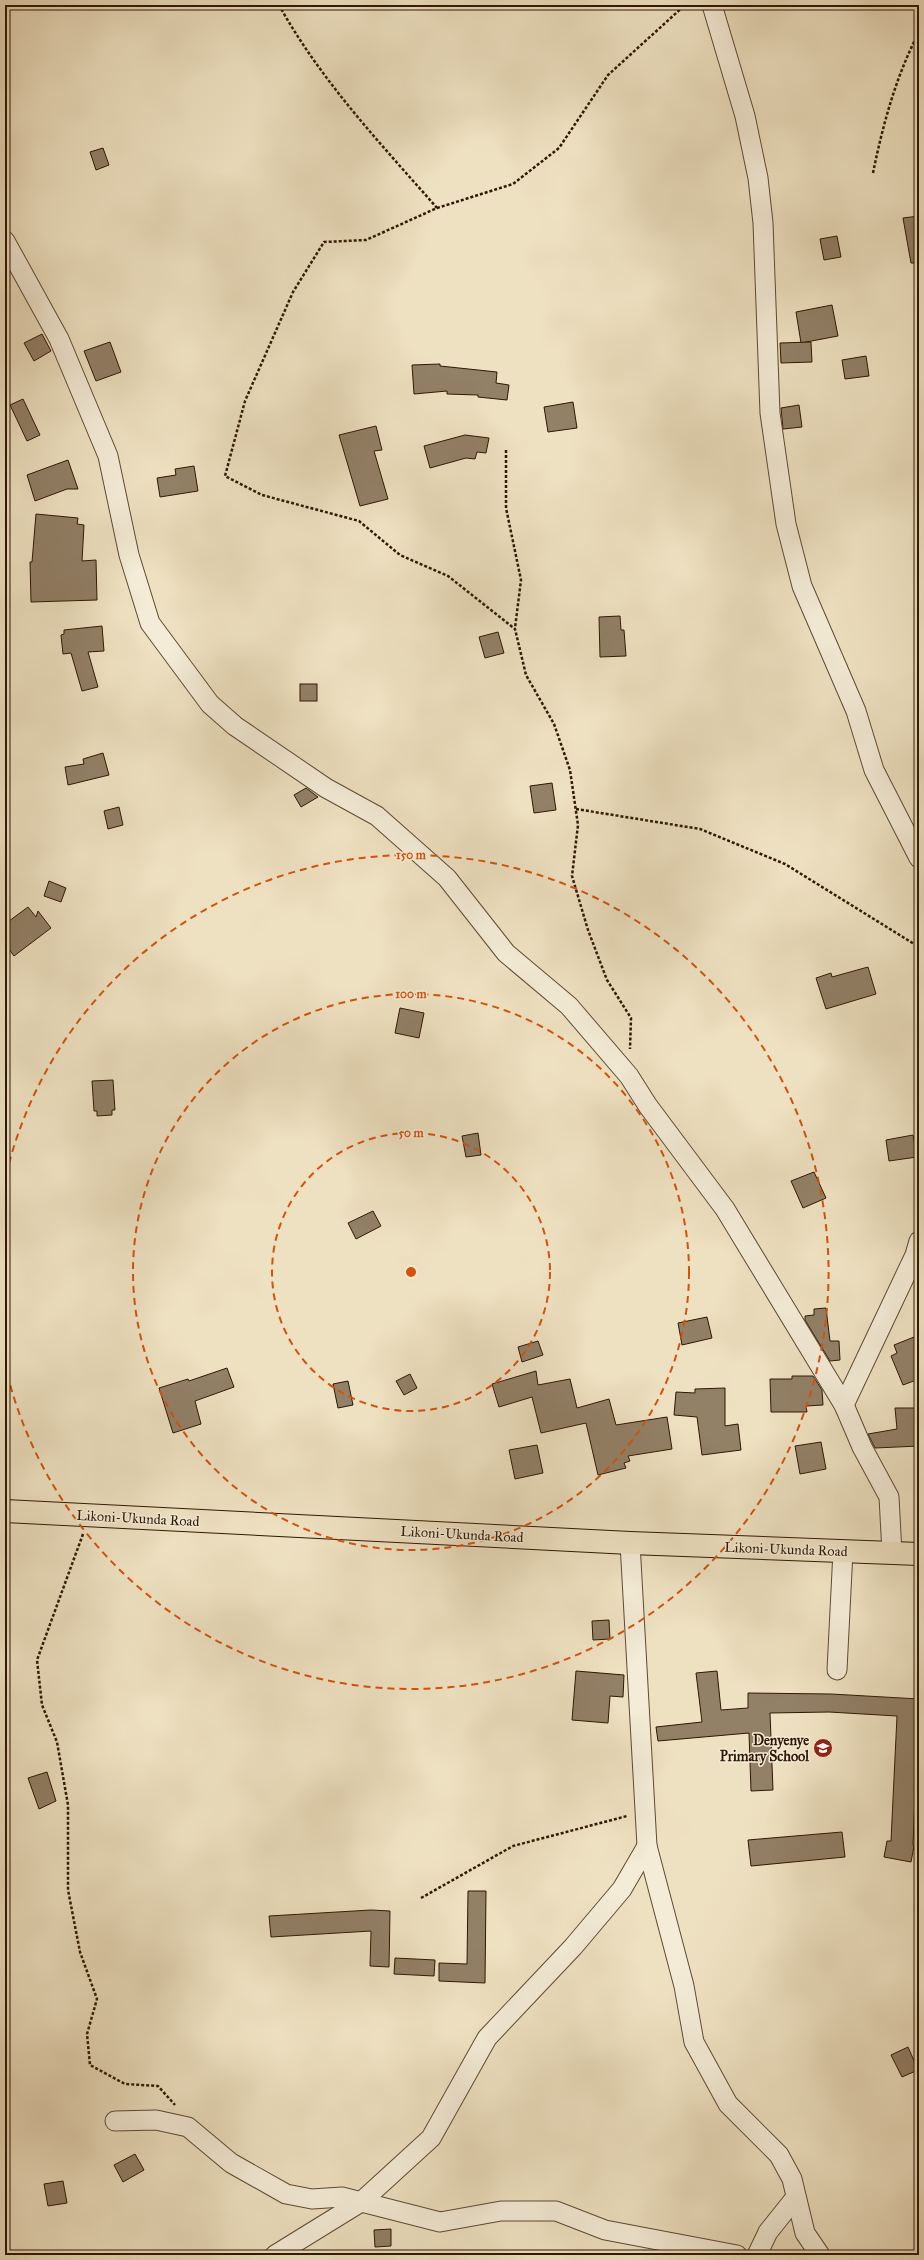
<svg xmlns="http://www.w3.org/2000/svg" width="924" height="2260" viewBox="0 0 924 2260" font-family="'IM FELL Great Primer',serif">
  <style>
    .building { fill: #928067; stroke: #2f1705 }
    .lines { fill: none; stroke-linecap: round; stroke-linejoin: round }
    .minor-casing { stroke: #5f4a34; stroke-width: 21 }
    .highway-casing { stroke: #2f1705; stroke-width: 24 }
    .path { stroke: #2f1705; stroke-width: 2.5; stroke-dasharray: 3 2; stroke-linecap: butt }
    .minor { stroke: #f4ecd7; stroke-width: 19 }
    .highway { stroke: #eee1c1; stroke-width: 22 }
    .ring { fill: none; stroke: #d6520b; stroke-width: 2; stroke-dasharray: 7 5 }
    .labels { text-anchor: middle; stroke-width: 3; stroke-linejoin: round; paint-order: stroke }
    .street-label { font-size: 14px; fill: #2f1705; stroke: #f4ecd7 }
    .poi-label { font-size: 14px; font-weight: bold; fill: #2f1705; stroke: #f4ecd7; text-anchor: end }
    .centre { fill: #d6520b; stroke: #f4ecd7; stroke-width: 2 }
    .ring-label { font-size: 12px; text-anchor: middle; font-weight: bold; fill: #d6520b; stroke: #f4ecd7; stroke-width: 3; stroke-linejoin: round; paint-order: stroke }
  </style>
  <rect width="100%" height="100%" fill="#eee1c1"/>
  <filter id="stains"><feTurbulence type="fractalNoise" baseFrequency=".005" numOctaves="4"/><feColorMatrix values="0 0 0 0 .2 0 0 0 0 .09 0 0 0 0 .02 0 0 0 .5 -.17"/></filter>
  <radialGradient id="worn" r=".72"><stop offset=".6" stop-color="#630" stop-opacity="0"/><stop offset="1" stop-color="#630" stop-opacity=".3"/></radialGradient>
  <g class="building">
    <polygon points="103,148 109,165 96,170 90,152"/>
    <polygon points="919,216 919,263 911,263 903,218"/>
    <polygon points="837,236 841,257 824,260 820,239"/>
    <polygon points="832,305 838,336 801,343 796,312"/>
    <polygon points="42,334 51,351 34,361 24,343"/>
    <polygon points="110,342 121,372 96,381 84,351"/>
    <polygon points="811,342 812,362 781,363 780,343"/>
    <polygon points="866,356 869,376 845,379 842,360"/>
    <polygon points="440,364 440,366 497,372 496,383 509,385 507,400 478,397 478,395 447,394 447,391 414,394 412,365"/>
    <polygon points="23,399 40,435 27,441 10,405"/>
    <polygon points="573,402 577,428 548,432 544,407"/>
    <polygon points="799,405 802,427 783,429 781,408"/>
    <polygon points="376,426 382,450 374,451 388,499 360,506 339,435"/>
    <polygon points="465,435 489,438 486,453 477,452 475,459 466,458 430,468 424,446"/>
    <polygon points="68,460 78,489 67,489 35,501 27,475"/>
    <polygon points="194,466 198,491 160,497 157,478 176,475 175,469"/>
    <polygon points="36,514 78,518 77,524 84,525 82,561 96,560 97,600 31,602 30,562 32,562"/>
    <polygon points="620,616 621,630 624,630 626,656 600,657 599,617"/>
    <polygon points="102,626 104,651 88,652 98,687 82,691 71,653 63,654 61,635 64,634 64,630"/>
    <polygon points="498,632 504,653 485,658 479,637"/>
    <rect x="300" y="684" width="17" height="17"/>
    <polygon points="103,753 109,775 68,785 65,767 84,764 83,759"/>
    <polygon points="552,783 556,810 534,813 530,786"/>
    <polygon points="306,788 318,797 301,807 294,795"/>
    <polygon points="119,807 123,825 108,829 104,811"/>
    <polygon points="49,881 66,888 61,902 44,896"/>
    <polygon points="28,907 36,917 38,911 51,928 14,956 5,944 5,924"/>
    <polygon points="868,967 876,994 826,1009 816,978 831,973 832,977"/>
    <polygon points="400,1008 424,1013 419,1038 395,1033"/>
    <polygon points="113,1080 115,1110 112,1110 112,1115 97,1116 97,1111 94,1111 92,1081"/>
    <polygon points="478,1133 481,1155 466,1157 462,1136"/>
    <polygon points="913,1135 917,1157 889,1161 886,1140"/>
    <polygon points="814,1172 826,1198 803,1208 791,1181"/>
    <polygon points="373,1211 381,1226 356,1239 348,1223"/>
    <polygon points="826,1308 830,1341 839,1341 840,1360 830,1361 805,1320 805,1316 814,1315 814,1309"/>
    <polygon points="707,1317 712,1338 682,1345 678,1323"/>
    <polygon points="914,1337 919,1348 919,1379 903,1385 891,1356 897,1353 894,1345"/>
    <polygon points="538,1341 543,1355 522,1362 518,1347"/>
    <polygon points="227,1368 234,1387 195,1401 201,1424 173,1433 159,1388 188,1379 189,1381"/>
    <polygon points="536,1371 538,1385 570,1379 577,1408 609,1399 616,1425 667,1417 672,1449 628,1456 630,1461 624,1463 626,1468 598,1475 586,1423 541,1433 532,1397 499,1407 492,1384"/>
    <polygon points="410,1374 417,1388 404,1395 396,1381"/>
    <polygon points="792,1376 813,1376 822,1390 823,1405 806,1406 807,1412 771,1412 770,1379 792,1379"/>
    <polygon points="348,1381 353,1405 338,1408 333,1384"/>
    <polygon points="725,1388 725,1426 738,1424 741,1450 702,1455 697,1417 674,1415 676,1392 695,1393 695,1389"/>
    <polygon points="895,1408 919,1408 919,1446 875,1448 868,1434 897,1429"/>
    <polygon points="821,1442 826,1469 800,1474 795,1446"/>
    <polygon points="537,1445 543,1473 515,1479 509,1450"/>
    <polygon points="609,1620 610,1639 593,1640 592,1621"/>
    <polygon points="576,1671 624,1675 623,1697 610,1696 608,1723 572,1720"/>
    <polygon points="717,1671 721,1710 748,1708 748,1693 831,1694 919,1699 913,1845 914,1846 911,1862 884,1857 887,1841 891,1841 897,1716 829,1712 770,1713 773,1790 751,1791 749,1733 658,1741 656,1727 702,1722 696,1673"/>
    <polygon points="47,1772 56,1801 39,1809 28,1778"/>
    <polygon points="842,1832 845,1857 751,1866 748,1840"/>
    <polygon points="468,1891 486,1891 485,1983 439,1981 439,1963 467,1964"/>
    <polygon points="371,1910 390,1911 389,1967 370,1966 371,1931 271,1937 269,1916"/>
    <polygon points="395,1958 435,1960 434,1976 394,1974"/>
    <polygon points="908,2047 918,2070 902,2077 891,2055"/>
    <polygon points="135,2154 144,2170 123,2182 114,2165"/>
    <polygon points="63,2181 67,2203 48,2206 44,2184"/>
    <polygon points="391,2229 391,2246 375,2247 374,2230"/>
  </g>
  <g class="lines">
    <g class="minor-casing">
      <g id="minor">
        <polyline points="712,5 745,116 758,178 763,223 770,413 786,524 802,586 856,711 874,770 919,858"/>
        <polyline points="5,241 59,339 108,456 129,555 150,623 210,704 235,726 326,788 377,816 447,878 506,953 569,1006 629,1076 648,1106 725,1209 844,1405 862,1447 889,1497 892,1553"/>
        <polyline points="844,1405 915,1255 919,1241"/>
        <polyline points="630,1543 647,1846 684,1986 694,2042 728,2104 779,2155 792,2179 805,2233 820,2255"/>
        <polyline points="837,1670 843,1551"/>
        <polyline points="115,2121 156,2120 188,2127 231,2163 286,2194 312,2199 342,2197 440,2222 501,2211 556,2211 605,2230 737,2255"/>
        <polyline points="275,2255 361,2202 431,2138 487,2038 573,1947 622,1889 647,1846"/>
        <polyline points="757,2255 768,2232 796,2197"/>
      </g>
    </g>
    <g class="highway-casing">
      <polyline id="highway" points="5,1511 630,1543 919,1554"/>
    </g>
    <g class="path">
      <path d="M279 5C321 81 381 144 437 208L366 240 324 242 293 292 245 401 225 476 262 495 359 521 400 555 448 576 515 629 526 675 554 724 570 770 578 825 572 876 588 930 607 980 631 1018 630 1049"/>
      <path d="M873 173C883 124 896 76 919 32"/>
      <polyline points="437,208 513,184 559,148 608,75 685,5"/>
      <polyline points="506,450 506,508 521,580 515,628"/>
      <polyline points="576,809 700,829 785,864 919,947"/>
      <polyline points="83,1534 37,1660 42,1705 57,1742 68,1805 68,1890 80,1952 97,1999 87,2034 90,2065 125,2084 158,2086 175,2105"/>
      <polyline points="421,1898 513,1846 627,1816"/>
    </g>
    <use href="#minor" class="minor"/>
    <use href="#highway" class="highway"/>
  </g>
  <g class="ring">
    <circle cx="411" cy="1272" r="139"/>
    <circle cx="411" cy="1272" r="278"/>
    <path d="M6 1175A417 417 0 1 1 6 1369"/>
  </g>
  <defs>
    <g id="school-disc" transform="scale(1)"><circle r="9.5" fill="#8f2418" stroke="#f4ecd7"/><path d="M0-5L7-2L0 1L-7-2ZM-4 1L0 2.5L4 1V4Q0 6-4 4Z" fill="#fff"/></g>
  </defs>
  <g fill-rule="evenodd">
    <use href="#school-disc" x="823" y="1748"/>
  </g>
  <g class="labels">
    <g class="street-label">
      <text transform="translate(138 1518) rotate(3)" y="5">Likoni-Ukunda Road</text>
      <text transform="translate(462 1534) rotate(3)" y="5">Likoni-Ukunda Road</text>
      <text transform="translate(786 1549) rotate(2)" y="5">Likoni-Ukunda Road</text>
    </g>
    <g class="poi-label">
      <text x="809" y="1745">Denyenye<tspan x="809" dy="16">Primary School</tspan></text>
    </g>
  </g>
  <circle cx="411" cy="1272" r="6" class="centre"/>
  <g class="ring-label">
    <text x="411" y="859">150 m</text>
    <text x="411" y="998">100 m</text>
    <text x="411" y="1137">50 m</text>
  </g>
  <rect width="924" height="2260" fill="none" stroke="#eee1c1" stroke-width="20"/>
  <rect x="6" y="6" width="912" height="2248" fill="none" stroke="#2f1705" stroke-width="2"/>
  <rect x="10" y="10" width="904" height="2240" fill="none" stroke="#2f1705"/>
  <rect width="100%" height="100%" filter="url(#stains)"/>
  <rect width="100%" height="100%" fill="url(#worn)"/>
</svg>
